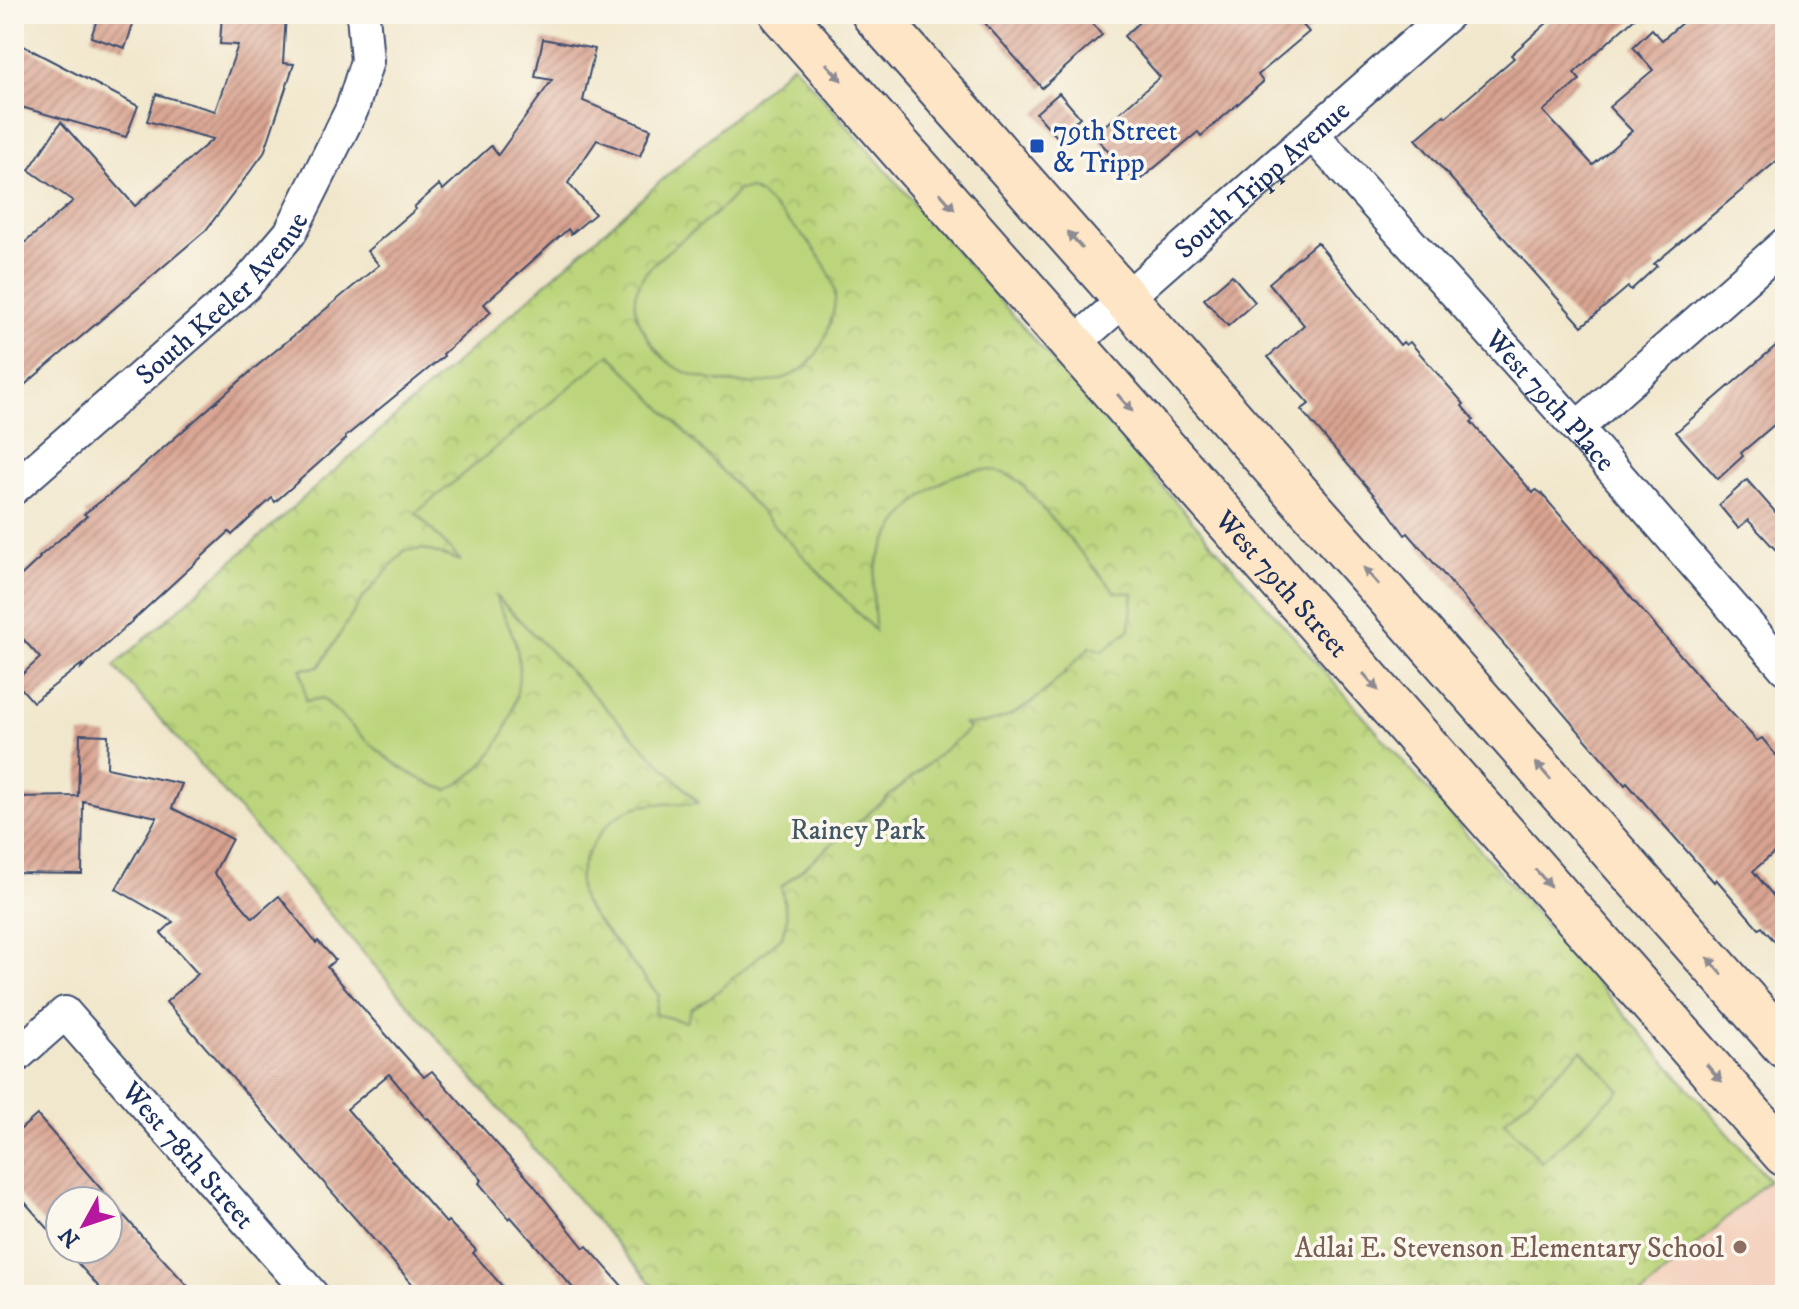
<svg xmlns="http://www.w3.org/2000/svg" width="1799" height="1309" viewBox="0 0 1799 1309" font-family="'IM FELL DW Pica',serif">
  <style>
    .built { fill: #f4d3c0 }
    .park { fill: url(#park-crowns); stroke: #6c826c; stroke-width: 2 }
    .pitch { fill: #bcd57b; stroke: #6c826c; stroke-width: 2 }
    .building { fill: url(#building-hatch) }
    .lines { fill: none; stroke-linecap: round; stroke-linejoin: round }
    .minor-casing { stroke: #3b4b6e; stroke-width: 36 }
    .secondary-casing { stroke: #3b4b6e; stroke-width: 48 }
    .minor { stroke: #fff; stroke-width: 32 }
    .secondary { stroke: #fde5c5; stroke-width: 44 }
    .oneway { fill: #8c8a92 }
    .transit-dot { fill: #1a4fb4; stroke: #fbf7ec; stroke-width: 3 }
    .education-dot { fill: #8d6e63; stroke: #fbf7ec; stroke-width: 3 }
    .labels { text-anchor: middle; stroke-width: 7; stroke-linejoin: round; paint-order: stroke }
    .transit-label { font-size: 28px; fill: #164399; stroke: #fbf7ec; text-anchor: start }
    .street-label { font-size: 28px; fill: #1b2f5e; stroke: #fbf7ec }
    .park-label { font-size: 28px; fill: #435865; stroke: #fbf7ec }
    .education-label { font-size: 28px; fill: #785e54; stroke: #fbf7ec; text-anchor: end }
  </style>
  <defs>
    <pattern id="park-crowns" width="20" height="18" patternUnits="userSpaceOnUse" patternTransform="scale(2)"><rect width="20" height="18" fill="#bcd57b"/><path d="M2 6a3 3 0 1 1 6 0M12 15a3 3 0 1 1 6 0" fill="none" stroke="#a1b76d"/></pattern>
    <pattern id="building-hatch" width="6" height="6" patternUnits="userSpaceOnUse" patternTransform="scale(2)"><rect width="6" height="6" fill="#d9a390"/><path d="M-1 1l2-2M0 6l6-6M5 7l2-2" fill="none" stroke="#af8579"/></pattern>
  </defs>
  <rect width="100%" height="100%" fill="#fbf7ec"/>
  <filter id="ink" filterUnits="userSpaceOnUse"><feTurbulence type="fractalNoise" baseFrequency=".0125" numOctaves="2"/><feDisplacementMap in="SourceGraphic" scale="16" xChannelSelector="R" yChannelSelector="G"/><feConvolveMatrix kernelMatrix="1 2 1 2 8 2 1 2 1" color-interpolation-filters="sRGB"/></filter>
  <filter id="wash" filterUnits="userSpaceOnUse"><feTurbulence type="fractalNoise" baseFrequency=".006" numOctaves="4" result="noise"/><feDisplacementMap in="SourceGraphic" scale="32" xChannelSelector="R" yChannelSelector="G"/><feGaussianBlur stdDeviation="1.8" result="paint"/><feColorMatrix in="noise" values="0 0 0 0 0 0 0 0 0 0 0 0 0 0 0 0 0 1.4 0 .05"/><feComposite in="paint" operator="in"/></filter>
  <g filter="url(#wash)">
    <rect width="100%" height="100%" fill="#f1e7cc"/>
    <polygon class="built" points="1769,1180 1785,1198 1785,1295 1641,1295"/>
    <polygon class="park" points="793,64 1769,1180 1641,1295 661,1295 114,666"/>
    <g class="pitch">
      <path d="M750 189 760 194C786 220 820 246 833 283 838 299 833 314 828 330 824 342 816 357 806 366 774 393 705 386 672 365 659 355 649 342 642 327 635 315 632 300 638 286 649 255 717 221 738 190Z"/>
      <path d="M610 354 875 631C875 609 870 587 877 564 892 511 964 441 1020 482L1115 592 1133 593 1130 629 1103 651 1090 647C1054 682 1019 728 964 724L969 729 781 887 787 917 782 937 712 996 691 1009 686 1022 655 1014 659 995C645 980 633 964 619 947 587 907 561 893 595 841 606 824 618 813 637 807 658 801 679 805 699 803L495 595C500 611 514 630 517 650 525 690 507 741 478 769 469 778 458 784 448 790 397 775 359 734 323 698L306 701 301 669 319 667 362 599 404 551 424 549 461 561 416 513Z"/>
      <polygon points="1582,1050 1620,1090 1542,1162 1504,1121"/>
    </g>
    <g id="blocks">
      <g class="building">
        <polygon points="99,14 119,14 135,19 125,48 91,37"/>
        <polygon points="222,14 286,14 283,63 294,64 264,153 206,230 14,394 14,252 73,201 29,170 61,122 135,206 213,139 147,121 156,94 215,111 238,45 220,44"/>
        <polygon points="977,14 1084,14 1102,35 1042,88"/>
        <polygon points="1148,14 1293,14 1309,32 1258,75 1263,82 1201,136 1198,132 1136,183 1094,135 1160,77 1124,36"/>
        <polygon points="1557,14 1639,14 1574,73 1580,80 1543,111 1593,165 1632,131 1609,107 1653,70 1633,47 1652,29 1662,40 1692,14 1785,14 1785,154 1654,264 1657,266 1631,290 1628,287 1582,326 1416,139 1444,115 1446,117 1514,58 1511,55"/>
        <polygon points="543,39 595,49 583,101 651,129 640,156 597,140 568,183 595,214 571,234 568,229 484,304 491,312 443,354 444,356 345,437 346,439 275,502 272,498 232,535 229,532 81,668 82,664 33,702 15,681 40,658 14,629 14,582 40,558 39,557 87,516 84,514 113,492 257,366 379,265 367,251 416,209 414,207 439,185 443,190 491,146 498,155 552,80 535,77"/>
        <polygon points="14,41 138,106 126,137 14,105"/>
        <polygon points="1059,93 1080,117 1058,138 1036,113"/>
        <polygon points="1317,242 1400,345 1403,342 1406,345 1410,342 1464,404 1462,406 1474,420 1471,422 1533,493 1536,490 1541,493 1708,687 1757,741 1762,738 1785,766 1785,843 1753,871 1785,910 1785,953 1762,927 1759,929 1716,879 1714,882 1627,783 1625,785 1408,533 1405,535 1387,510 1301,410 1309,404 1268,357 1304,325 1269,283"/>
        <polygon points="1232,275 1255,302 1228,326 1204,299"/>
        <polygon points="1785,338 1785,407 1778,413 1782,418 1741,453 1743,456 1718,479 1676,432"/>
        <polygon points="1747,480 1785,523 1785,560 1748,520 1738,528 1719,505"/>
        <polygon points="80,734 108,735 107,768 182,784 172,808 232,839 214,873 253,918 279,896 316,943 318,941 335,960 327,967 382,1030 424,1077 432,1071 532,1183 584,1248 587,1246 630,1295 579,1295 511,1217 509,1219 479,1183 482,1180 428,1118 426,1119 389,1074 347,1109 446,1223 448,1221 476,1250 473,1253 510,1295 422,1295 166,1002 198,974 161,933 173,922 116,889 157,817 83,801 82,874 14,873 14,797 78,796"/>
        <polygon points="37,1115 140,1234 196,1295 106,1295 65,1249 108,1249 108,1201 60,1201 60,1242 14,1190 14,1135"/>
      </g>
    </g>
  </g>
  <g filter="url(#ink)">
    <use href="#blocks" fill-opacity="0" stroke="#3b4b6e" stroke-width="2"/>
    <g class="lines">
      <g class="minor-casing">
        <g id="minor">
          <path id="s1" d="M1313 135 1577 428 1785 668"/>
          <path id="s2" d="M1074 344 1448 14"/>
          <polyline points="1577,428 1785,244"/>
          <path id="s3" d="M14 488 245 286 290 233 352 109 367 61 363 14"/>
          <path id="s4" d="M14 1058 65 1013 312 1295"/>
        </g>
      </g>
      <g class="secondary-casing">
        <g id="secondary">
          <path id="s5" d="M782 14 1785 1154"/>
          <polyline points="874,14 1785,1046"/>
        </g>
      </g>
      <use href="#minor" class="minor"/>
      <use href="#secondary" class="secondary"/>
    </g>
    <defs><path id="oneway-solid" d="M-6-.8H1V-3.2L6.5 0L1 3.2V.8H-6Z" transform="scale(2)"/></defs>
    <g class="oneway">
      <use href="#oneway-solid" transform="translate(834 72) rotate(48)"/>
      <use href="#oneway-solid" transform="translate(947 201) rotate(49)"/>
      <use href="#oneway-solid" transform="translate(1075 240) rotate(-131)"/>
      <use href="#oneway-solid" transform="translate(1125 403) rotate(49)"/>
      <use href="#oneway-solid" transform="translate(1371 576) rotate(-131)"/>
      <use href="#oneway-solid" transform="translate(1371 682) rotate(49)"/>
      <use href="#oneway-solid" transform="translate(1543 771) rotate(-131)"/>
      <use href="#oneway-solid" transform="translate(1543 878) rotate(49)"/>
      <use href="#oneway-solid" transform="translate(1715 966) rotate(-131)"/>
      <use href="#oneway-solid" transform="translate(1714 1073) rotate(49)"/>
    </g>
  </g>
  <rect class="transit-dot" x="1029" y="138" width="16" height="16" rx="4"/>
  <circle class="education-dot" cx="1740" cy="1247" r="8"/>
  <g class="labels">
    <g class="transit-label">
      <text x="1053" y="140">79th Street<tspan x="1053" dy="32">&amp; Tripp</tspan></text>
    </g>
    <g class="street-label">
      <text dy="10" stroke="none"><textPath href="#s2" startOffset="250">South Tripp Avenue</textPath></text>
      <text dy="10" stroke="none"><textPath href="#s3" startOffset="282">South Keeler Avenue</textPath></text>
      <text dy="10" stroke="none"><textPath href="#s1" startOffset="356">West 79th Place</textPath></text>
      <text dy="10" stroke="none"><textPath href="#s5" startOffset="758">West 79th Street</textPath></text>
      <text dy="10" stroke="none"><textPath href="#s4" startOffset="256">West 78th Street</textPath></text>
    </g>
    <g class="park-label">
      <text x="858" y="839">Rainey Park</text>
    </g>
    <g class="education-label">
      <text x="1724" y="1257">Adlai E. Stevenson Elementary School</text>
    </g>
  </g>
  <rect width="1799" height="1309" fill="none" stroke="#fbf7ec" stroke-width="48"/>
  <g transform="translate(84 1225) rotate(230)"><circle r="38" fill="#fbf7ec" stroke="#a1a7b3" stroke-width="2"/>
  <path d="M0-6L14 30L0 20L-14 30Z" fill="#b5179e"/>
  <text y="-12" font-size="22" font-weight="bold" text-anchor="middle" fill="#1b2f5e">N</text>
  </g>
</svg>
